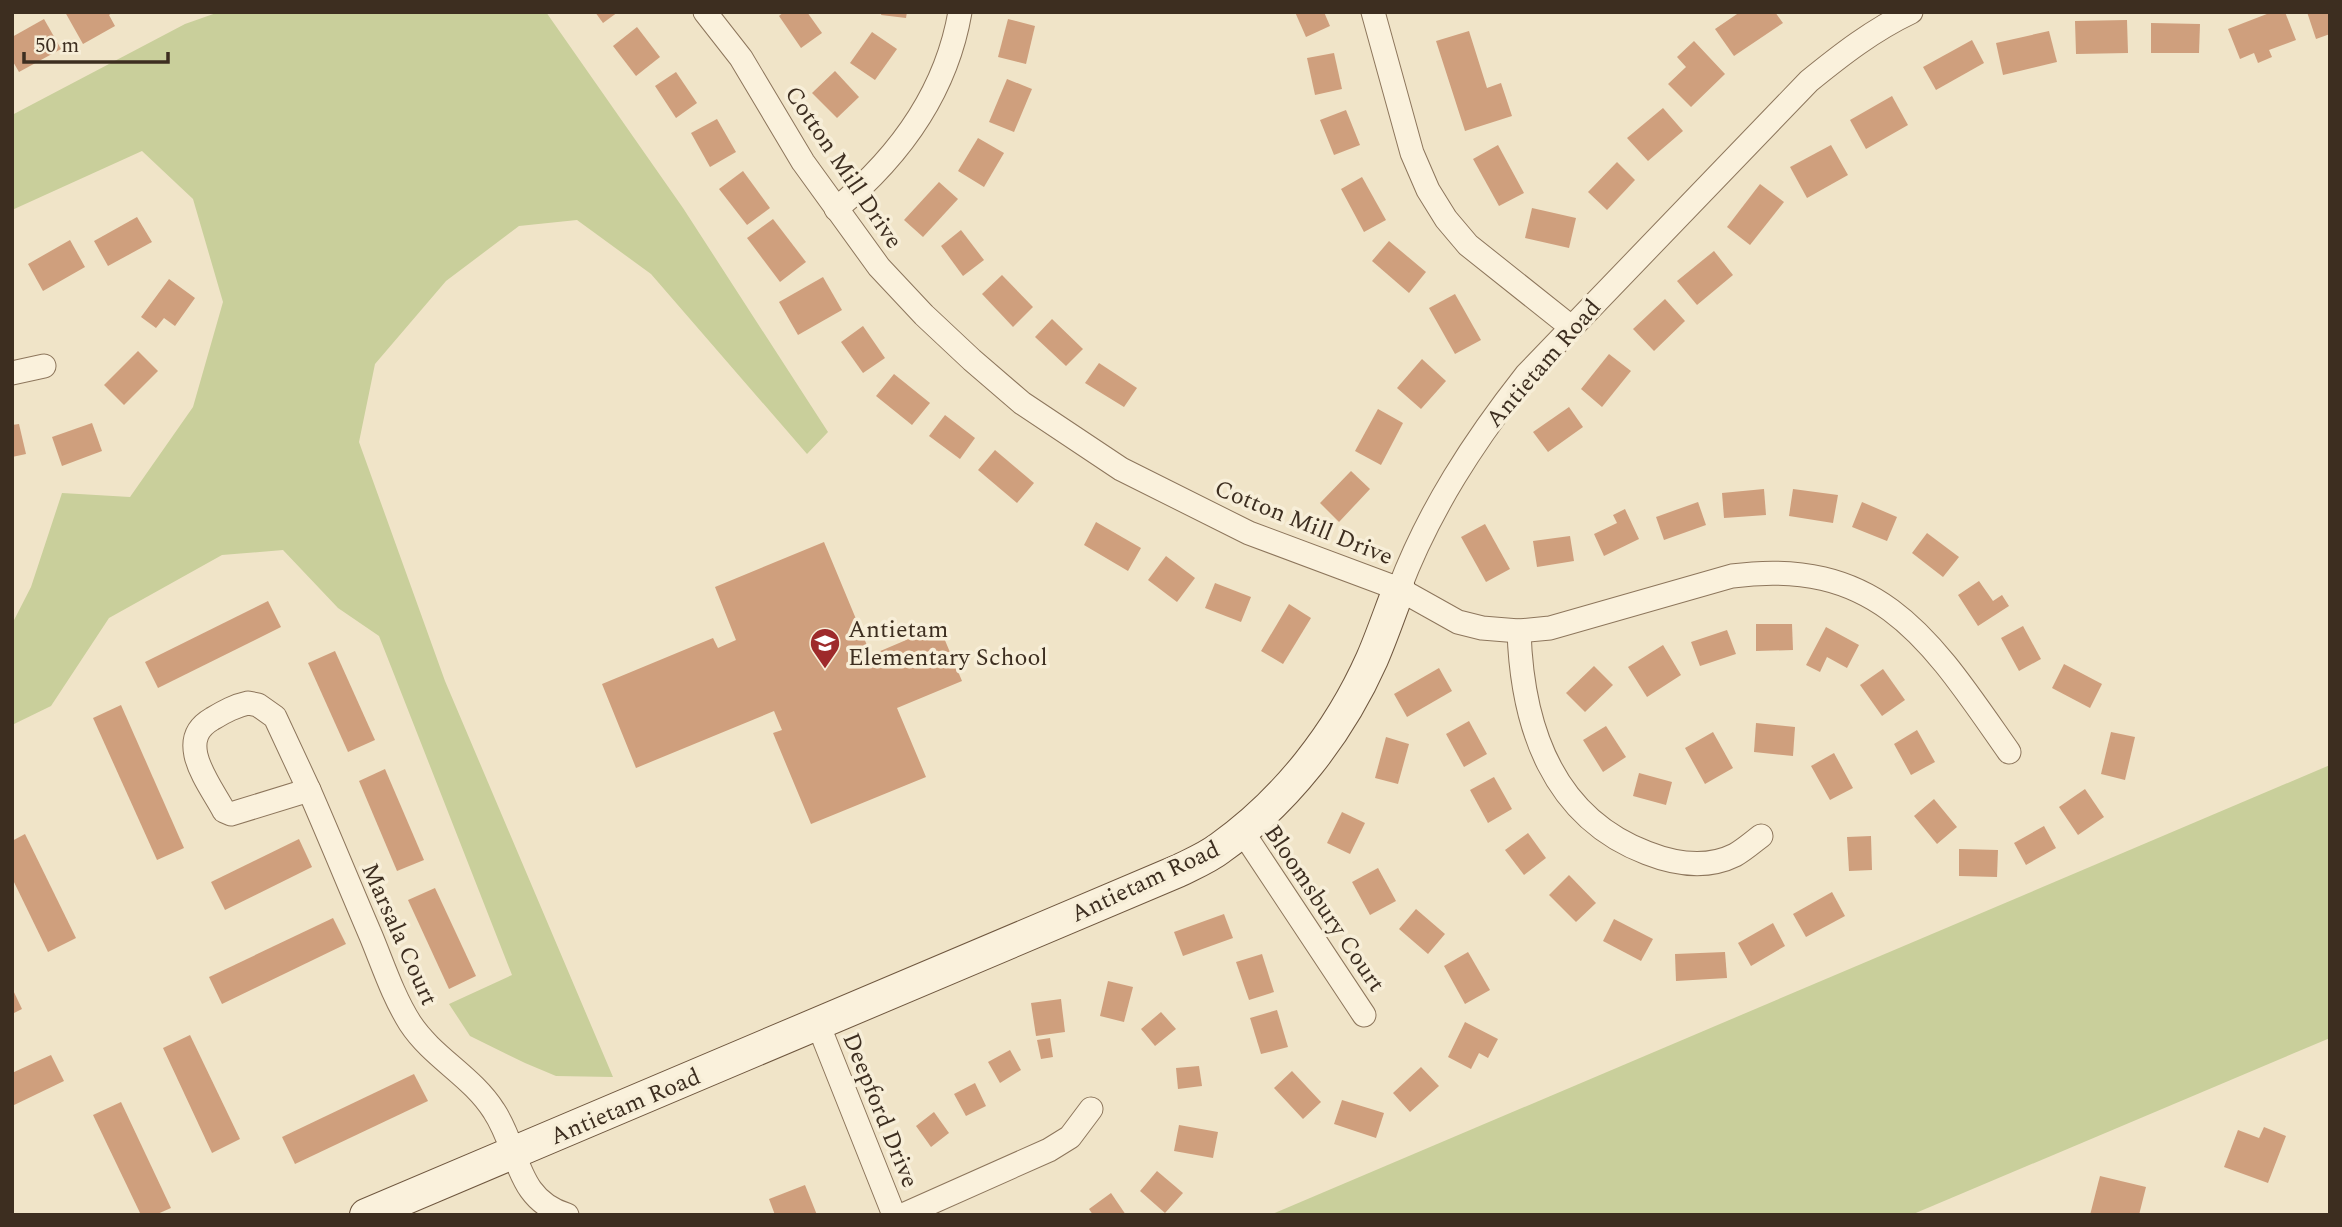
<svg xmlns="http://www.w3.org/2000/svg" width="2342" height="1227" viewBox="0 0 2342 1227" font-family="Spectral,serif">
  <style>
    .green { fill: #c9cf9b }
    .building { fill: #cf9f7d }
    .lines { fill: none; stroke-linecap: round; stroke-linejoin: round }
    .street-casing { stroke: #8d765c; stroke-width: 25 }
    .secondary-casing { stroke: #6f573f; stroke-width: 34 }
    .street { stroke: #faf1dc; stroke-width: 23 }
    .secondary { stroke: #faf1dc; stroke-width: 32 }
    .labels { text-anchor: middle; stroke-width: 7; stroke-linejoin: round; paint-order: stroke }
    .street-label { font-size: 24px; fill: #3d2e20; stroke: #f7eed8 }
    .poi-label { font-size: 24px; fill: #3d2e20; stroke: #f7eed8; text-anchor: start }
  </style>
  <rect width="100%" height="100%" fill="#f0e4c8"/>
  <g class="green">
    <polygon points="219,12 546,12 683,208 828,432 807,454 651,274 577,220 519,226 446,281 375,364 359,442 445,681 613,1077 556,1076 525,1063 470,1036 449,1004 512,975 379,636 338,608 283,550 222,555 109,618 51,706 12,725 12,624 31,587 62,493 130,497 193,407 223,302 193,199 142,151 12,210 12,115 185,24"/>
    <polygon points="2330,765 2330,1038 1911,1215 1270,1215"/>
  </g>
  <g class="building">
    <polygon points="65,12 113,12 109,15 115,26 83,44"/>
    <polygon points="595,12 618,12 603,23"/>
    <polygon points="784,12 807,12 822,33 801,48 779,16"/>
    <polygon points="882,12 907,12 906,18 881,15"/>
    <polygon points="1295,12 1324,12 1330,26 1306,37"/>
    <polygon points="1740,12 1775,12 1783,23 1734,56 1715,29"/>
    <polygon points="2272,12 2285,12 2296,40 2269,50 2272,57 2258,63 2254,53 2240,59 2228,29"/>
    <polygon points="2307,12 2330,12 2330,34 2316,39"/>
    <polygon points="44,19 61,49 19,72 12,60 12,37"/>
    <polygon points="1008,19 1035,26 1026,64 998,57"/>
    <polygon points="2127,20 2128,53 2076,54 2075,21"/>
    <polygon points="2151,23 2200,24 2199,53 2151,53"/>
    <polygon points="637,27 660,57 636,76 613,46"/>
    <polygon points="1469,31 1487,88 1501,83 1512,116 1465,131 1436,41"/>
    <polygon points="2049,31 2057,62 2003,75 1996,43"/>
    <polygon points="872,32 897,49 875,80 850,63"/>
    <polygon points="1972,40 1984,63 1936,90 1923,67"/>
    <polygon points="1694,41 1725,74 1691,107 1668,84 1686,67 1677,57"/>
    <polygon points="1334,53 1342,89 1315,95 1307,58"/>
    <polygon points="835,71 859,97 837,118 812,93"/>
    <polygon points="676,72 697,103 676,118 655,86"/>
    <polygon points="1007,79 1032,89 1014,132 989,122"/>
    <polygon points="1892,96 1908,125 1866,149 1850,120"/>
    <polygon points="1663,108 1683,131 1648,161 1627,138"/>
    <polygon points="1346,110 1360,145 1334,155 1320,120"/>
    <polygon points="717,119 736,152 710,167 691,133"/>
    <polygon points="978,138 1004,153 984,187 958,171"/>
    <polygon points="1498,145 1524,193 1499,206 1473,159"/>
    <polygon points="1831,145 1848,175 1807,198 1790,167"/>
    <polygon points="1617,162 1635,180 1607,210 1588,192"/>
    <polygon points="743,171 770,208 747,225 719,189"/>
    <polygon points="1362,177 1386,220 1364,232 1341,189"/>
    <polygon points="939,182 958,199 923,237 904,220"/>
    <polygon points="1760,184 1784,202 1750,245 1727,227"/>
    <polygon points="1532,208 1576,218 1569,248 1525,238"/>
    <polygon points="137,217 152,242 108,266 94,241"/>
    <polygon points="773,219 806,262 780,282 747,238"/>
    <polygon points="961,230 984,260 963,276 941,246"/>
    <polygon points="70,240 85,267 43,291 28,264"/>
    <polygon points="1389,241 1426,272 1409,293 1372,261"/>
    <polygon points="1714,251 1733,275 1697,305 1677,281"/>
    <polygon points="1002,275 1033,307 1013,327 982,294"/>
    <polygon points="823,277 842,310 798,335 779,302"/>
    <polygon points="169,279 195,298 175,326 164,318 156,328 141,317"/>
    <polygon points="1455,294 1481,340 1455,354 1429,308"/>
    <polygon points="1665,299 1685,321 1654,351 1633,329"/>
    <polygon points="1052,319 1083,349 1066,366 1035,337"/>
    <polygon points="863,326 885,358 863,373 841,342"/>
    <polygon points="138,351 158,371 124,405 104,385"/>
    <polygon points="1609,354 1631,371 1602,407 1581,389"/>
    <polygon points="1422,359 1446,381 1421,409 1397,388"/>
    <polygon points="1099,363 1137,388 1124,407 1085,383"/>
    <polygon points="894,374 930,403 912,425 876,396"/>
    <polygon points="1569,407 1583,427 1548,452 1533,432"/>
    <polygon points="1378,409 1403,423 1381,465 1355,451"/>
    <polygon points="945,415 975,438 960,459 929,436"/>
    <polygon points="92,423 102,451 62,466 52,437"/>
    <polygon points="19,424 26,454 12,457 12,425"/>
    <polygon points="995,450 1034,483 1017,503 978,470"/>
    <polygon points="1351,471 1370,489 1339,522 1320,503"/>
    <polygon points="1764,489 1766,515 1724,518 1722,493"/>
    <polygon points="1793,489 1838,495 1833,523 1789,516"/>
    <polygon points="1698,502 1706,525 1664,540 1656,517"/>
    <polygon points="1862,502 1897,517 1887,541 1852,527"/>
    <polygon points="1625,509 1639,539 1604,556 1594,534 1617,523 1613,515"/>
    <polygon points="1096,522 1141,548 1128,571 1084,545"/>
    <polygon points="1485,524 1510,569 1486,582 1461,537"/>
    <polygon points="1927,533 1959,557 1943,577 1912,553"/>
    <polygon points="1570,536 1574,561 1537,567 1533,541"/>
    <polygon points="824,542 871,655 939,626 962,681 897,708 926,777 811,824 773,733 782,730 774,711 636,768 602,684 713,638 718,648 736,640 715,587"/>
    <polygon points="1166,556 1195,578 1177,602 1148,580"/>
    <polygon points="1979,581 1993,601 2002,595 2009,606 1978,626 1958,595"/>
    <polygon points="1215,583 1251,597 1241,622 1205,608"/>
    <polygon points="268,601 281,627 158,688 145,662"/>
    <polygon points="1289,604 1311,618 1283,664 1261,651"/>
    <polygon points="1756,624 1792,624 1793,650 1756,651"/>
    <polygon points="2023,626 2041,659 2019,671 2001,638"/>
    <polygon points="1826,627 1859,645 1847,668 1827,657 1820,672 1806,665"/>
    <polygon points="1727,630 1736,654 1700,666 1691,642"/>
    <polygon points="1663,645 1681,675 1647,697 1628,667"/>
    <polygon points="335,651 375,740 348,752 308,663"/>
    <polygon points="2064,664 2102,684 2090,708 2052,688"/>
    <polygon points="1594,666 1613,685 1585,712 1566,693"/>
    <polygon points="1439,668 1452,691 1407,717 1394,694"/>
    <polygon points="1883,669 1905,700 1882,716 1860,685"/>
    <polygon points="121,705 184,848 157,860 93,718"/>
    <polygon points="1469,721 1487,754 1464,767 1446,734"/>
    <polygon points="1756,723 1795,727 1793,756 1754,752"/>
    <polygon points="1606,726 1626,757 1603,772 1583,740"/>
    <polygon points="1917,730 1935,762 1911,775 1894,744"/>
    <polygon points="1713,732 1733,768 1705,784 1685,748"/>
    <polygon points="2111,732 2135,737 2125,780 2101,774"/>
    <polygon points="1386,737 1409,744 1398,784 1375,778"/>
    <polygon points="1834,753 1853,788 1830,800 1811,766"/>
    <polygon points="385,769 424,860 397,871 359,781"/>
    <polygon points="1639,773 1672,782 1666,805 1633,796"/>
    <polygon points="1494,777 1512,809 1488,823 1470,790"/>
    <polygon points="2085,789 2104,817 2078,835 2059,807"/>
    <polygon points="1934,799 1957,827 1937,844 1914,816"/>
    <polygon points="1342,812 1365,823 1350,854 1327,843"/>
    <polygon points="2044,826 2056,848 2026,865 2014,843"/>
    <polygon points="1528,833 1546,858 1524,875 1505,850"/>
    <polygon points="25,834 76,938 48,952 12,878 12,841"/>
    <polygon points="1871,836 1872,870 1849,871 1847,837"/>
    <polygon points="299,839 312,867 225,910 211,882"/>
    <polygon points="1959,849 1998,850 1997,877 1959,876"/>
    <polygon points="1378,868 1396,901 1370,915 1352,882"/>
    <polygon points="1569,875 1596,903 1576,922 1549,895"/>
    <polygon points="435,888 476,976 449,989 408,900"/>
    <polygon points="1832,892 1845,916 1806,937 1793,914"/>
    <polygon points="1416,909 1445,934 1428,954 1399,929"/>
    <polygon points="1224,914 1233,938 1183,956 1174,932"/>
    <polygon points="333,918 346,944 222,1004 209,977"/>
    <polygon points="1614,919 1653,939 1641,961 1603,941"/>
    <polygon points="1773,923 1785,946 1751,966 1738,943"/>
    <polygon points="1468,952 1490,990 1465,1004 1444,966"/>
    <polygon points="1725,952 1727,978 1676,981 1675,954"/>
    <polygon points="1262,954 1274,992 1249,1000 1236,962"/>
    <polygon points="1108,981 1133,987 1124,1022 1100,1016"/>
    <polygon points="12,988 22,1009 12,1014"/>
    <polygon points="1061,999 1065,1032 1036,1036 1031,1003"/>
    <polygon points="1277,1010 1288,1047 1261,1054 1250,1018"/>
    <polygon points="1161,1012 1176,1029 1155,1046 1141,1029"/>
    <polygon points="1465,1022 1498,1039 1488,1058 1479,1053 1471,1069 1448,1057"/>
    <polygon points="190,1035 240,1139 212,1153 163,1048"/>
    <polygon points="1050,1038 1053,1057 1041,1059 1037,1040"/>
    <polygon points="1010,1050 1021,1070 1000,1083 988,1062"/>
    <polygon points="51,1055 64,1081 12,1106 12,1073"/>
    <polygon points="1199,1066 1202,1086 1178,1089 1176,1068"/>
    <polygon points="1421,1067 1439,1086 1410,1112 1393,1093"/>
    <polygon points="1292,1071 1321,1102 1303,1119 1274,1088"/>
    <polygon points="414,1074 428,1101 295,1164 282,1137"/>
    <polygon points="975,1083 986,1106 966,1116 954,1094"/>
    <polygon points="1342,1100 1384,1113 1376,1138 1334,1124"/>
    <polygon points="121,1102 171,1208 155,1215 141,1215 93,1115"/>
    <polygon points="934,1112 949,1133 931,1147 916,1126"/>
    <polygon points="1179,1125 1218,1132 1213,1158 1174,1151"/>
    <polygon points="2264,1127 2286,1136 2268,1183 2224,1167 2238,1130 2259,1138"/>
    <polygon points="1157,1171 1183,1193 1165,1213 1140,1191"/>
    <polygon points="2100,1176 2146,1187 2139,1215 2090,1215"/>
    <polygon points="805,1185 817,1215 775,1215 769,1199"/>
    <polygon points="1111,1193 1126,1215 1093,1215 1089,1209"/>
  </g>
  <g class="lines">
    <g class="street-casing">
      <g id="street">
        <path d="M705 12 741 58 803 162 879 267 924 315 972 360 1022 403 1121 469 1249 533 1399 589 1458 622 1482 628 1519 631 1550 628 1732 576C1882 556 1933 644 2009 752"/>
        <polyline points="1373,12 1412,153 1428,190 1446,219 1468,245 1571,327"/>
        <path d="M836 209C898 158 946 93 960 12"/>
        <polyline points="12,373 44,366"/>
        <path d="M1399 589C1429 510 1474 441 1526 375L1809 81C1841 55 1873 30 1911 12"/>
        <path d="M1519 631C1522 725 1552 817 1647 853 1675 864 1707 869 1735 855 1744 850 1753 842 1761 836"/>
        <path d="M248 703 258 705 275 717 309 790 231 814 224 811C209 783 174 741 212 719 224 712 234 706 248 703Z"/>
        <path d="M309 790C330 838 350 887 371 936 383 965 393 996 410 1023 433 1058 472 1076 494 1111 520 1150 515 1199 567 1215"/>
        <polyline points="1242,831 1364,1015"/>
        <polyline points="818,1024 894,1215"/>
        <polyline points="903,1215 1049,1150 1070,1137 1091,1109"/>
      </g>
    </g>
    <g class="secondary-casing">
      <path id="secondary" d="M366 1215 1178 871C1192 864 1207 858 1220 848 1286 801 1339 733 1372 659 1382 636 1390 612 1399 589"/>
    </g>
    <use href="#street" class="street"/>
    <use href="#secondary" class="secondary"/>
  </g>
  <defs>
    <g id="school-pin" transform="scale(1.575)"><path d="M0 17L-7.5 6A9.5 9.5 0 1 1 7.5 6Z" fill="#9e2a2b" stroke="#f7eed8"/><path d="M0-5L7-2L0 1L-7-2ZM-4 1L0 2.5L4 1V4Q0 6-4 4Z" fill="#fff"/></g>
  </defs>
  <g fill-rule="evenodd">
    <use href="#school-pin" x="825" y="643"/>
  </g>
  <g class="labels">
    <g class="street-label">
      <text transform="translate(844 167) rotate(56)" y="8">Cotton Mill Drive</text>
      <text transform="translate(1543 363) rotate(-49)" y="8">Antietam Road</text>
      <text transform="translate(1304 522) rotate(22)" y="8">Cotton Mill Drive</text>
      <text transform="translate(1145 881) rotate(-25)" y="8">Antietam Road</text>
      <text transform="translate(1325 908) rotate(56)" y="8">Bloomsbury Court</text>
      <text transform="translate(400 934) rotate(66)" y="8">Marsala Court</text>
      <text transform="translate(625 1106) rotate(-23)" y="8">Antietam Road</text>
      <text transform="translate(881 1110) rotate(68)" y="8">Deepford Drive</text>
    </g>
    <g class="poi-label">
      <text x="848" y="637">Antietam<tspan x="848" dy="28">Elementary School</tspan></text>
    </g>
  </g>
  <rect width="2342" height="1227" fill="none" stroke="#3d2e20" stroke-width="28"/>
  <path d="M24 52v10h144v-10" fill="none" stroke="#3d2e20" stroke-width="3.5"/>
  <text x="35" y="52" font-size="21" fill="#3d2e20" stroke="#f7eed8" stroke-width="5" paint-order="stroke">50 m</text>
</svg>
